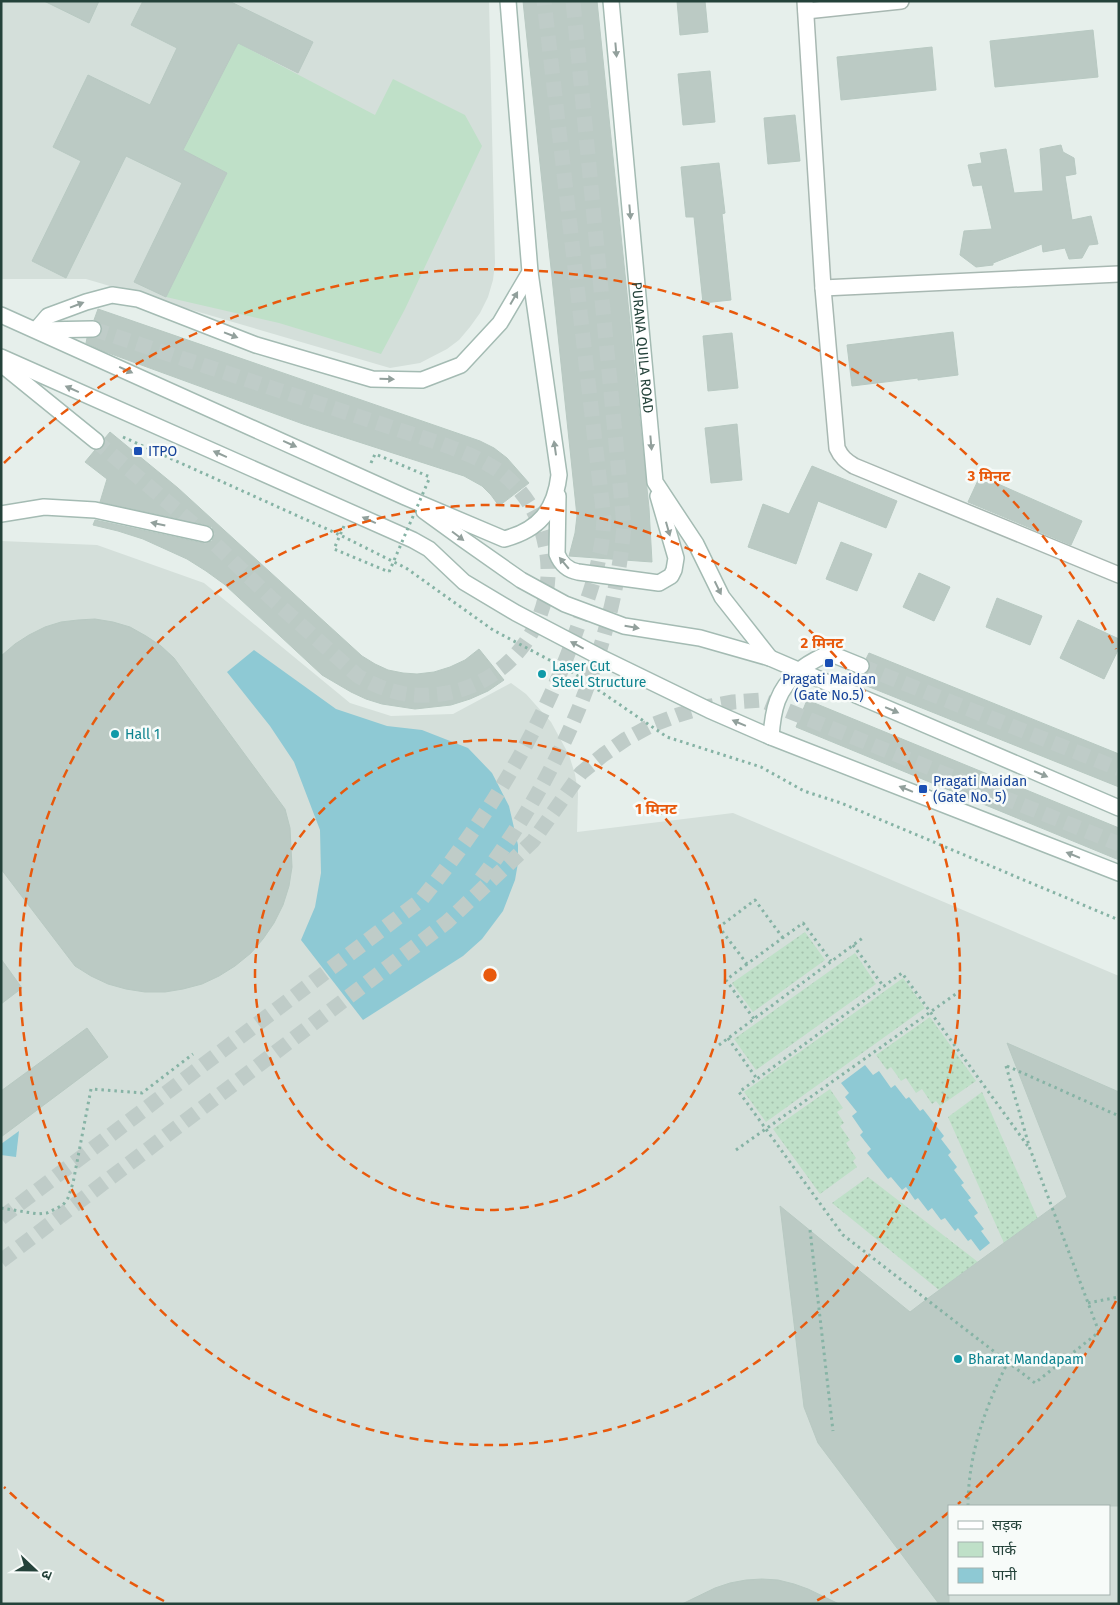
<svg xmlns="http://www.w3.org/2000/svg" width="1120" height="1605" viewBox="0 0 1120 1605" font-family="'Fira Sans','Noto Sans Devanagari',sans-serif">
  <style>
    .built { fill: #d4dfda; fill-rule: evenodd }
    .grass { fill: url(#grass-dots) }
    .park { fill: #bfe0c8 }
    .water { fill: #8ec9d4 }
    .building { fill: #bbcac4; stroke: #b8c9c2 }
    .lines { fill: none; stroke-linecap: round; stroke-linejoin: round }
    .secondary-tunnel { stroke: #bfccc8; stroke-width: 15; stroke-dasharray: 15 8; stroke-linecap: butt }
    .street-casing { stroke: #a8b8b2; stroke-width: 18 }
    .secondary-casing { stroke: #a4bbb3; stroke-width: 18 }
    .path { stroke: #86b3a5; stroke-width: 3; stroke-dasharray: 2.5 4; stroke-linecap: butt }
    .street { stroke: #fff; stroke-width: 15 }
    .secondary { stroke: #fff; stroke-width: 15 }
    .path-bridge { stroke: #86b3a5; stroke-width: 3; stroke-dasharray: 2.5 4; stroke-linecap: butt }
    .oneway { fill: #92a09c }
    .ring { fill: none; stroke: #e8590c; stroke-width: 2.5; stroke-dasharray: 9 6 }
    .transit-dot { fill: #1a4fb4; stroke: #f7fbf9; stroke-width: 2 }
    .culture-dot { fill: #0f9aa8; stroke: #f7fbf9; stroke-width: 2 }
    .labels { text-anchor: middle; stroke-width: 5; stroke-linejoin: round; paint-order: stroke }
    .street-label { font-size: 14px; fill: #24423a; stroke: #f7fbf9 }
    .transit-label { font-size: 14px; fill: #164399; stroke: #f7fbf9; text-anchor: start }
    .culture-label { font-size: 14px; fill: #0d838f; stroke: #f7fbf9; text-anchor: start }
    .centre { fill: #e8590c; stroke: #f7fbf9; stroke-width: 2.5 }
    .ring-label { font-size: 15px; text-anchor: middle; font-weight: bold; fill: #e8590c; stroke: #f7fbf9; stroke-width: 5; stroke-linejoin: round; paint-order: stroke }
  </style>
  <defs>
    <pattern id="grass-dots" width="8" height="8" patternUnits="userSpaceOnUse" patternTransform="scale(1.25)"><rect width="8" height="8" fill="#bfe0c8"/><path d="M2 2h.1M6 6h.1" fill="none" stroke="#a4c1ad" stroke-width="1.8" stroke-linecap="round"/></pattern>
  </defs>
  <rect width="100%" height="100%" fill="#e6efeb"/>
  <g class="built">
    <polygon points="1,1 489,1 495,263 493,280 488,297 480,313 470,327 459,340 447,349 420,363 390,368 86,279 1,279"/>
    <path d="M1 541 97 545 204 583 350 703 391 716 453 714 511 683 526 694 551 722 569 755 575 774 578 793 577 832 733 813 1119 976V1604H1ZM949 1506H1109V1594H949Z"/>
  </g>
  <g class="grass">
    <polygon points="805,932 825,960 753,1012 732,983"/>
    <polygon points="855,953 876,984 756,1070 734,1039"/>
    <polygon points="903,978 925,1008 766,1122 744,1092"/>
    <polygon points="930,1017 976,1081 940,1106 936,1101 932,1104 922,1089 916,1093 906,1078 901,1081 891,1067 887,1070 876,1055"/>
    <polygon points="830,1089 843,1108 837,1112 844,1123 840,1126 850,1140 846,1143 856,1158 853,1161 857,1167 820,1194 773,1129"/>
    <polygon points="982,1092 1038,1219 1004,1243 948,1117"/>
    <polygon points="868,1177 978,1262 939,1290 832,1203"/>
  </g>
  <polygon class="park" points="238,43 375,115 393,79 465,115 482,146 405,309 381,354 279,323 166,297 227,173 183,150"/>
  <g class="water">
    <polygon points="254,650 336,709 387,726 422,730 468,748 492,773 509,806 518,845 518,863 515,880 503,911 482,939 463,956 363,1020 301,940 315,907 321,873 320,830 294,762 270,726 227,672"/>
    <polygon points="865,1065 873,1075 879,1071 891,1088 895,1085 906,1099 909,1097 920,1111 923,1109 944,1136 941,1139 951,1152 948,1155 957,1167 954,1170 964,1183 961,1185 971,1198 968,1200 978,1213 974,1216 984,1229 981,1231 990,1243 980,1251 971,1239 968,1241 958,1228 955,1231 945,1218 941,1220 932,1208 928,1211 918,1198 915,1200 906,1187 902,1190 891,1177 888,1179 867,1153 871,1149 860,1135 863,1132 852,1116 857,1112 845,1097 849,1093 841,1083"/>
    <polygon points="19,1131 16,1157 1,1155 1,1144"/>
  </g>
  <g class="building">
    <polygon points="44,1 99,1 89,23"/>
    <polygon points="143,1 229,1 313,42 298,73 238,43 183,150 227,173 166,297 134,282 182,183 126,156 66,278 32,261 81,161 53,147 88,75 150,105 177,48 131,25"/>
    <polygon points="523,1 597,1 649,508 652,562 569,556 575,533 577,516"/>
    <polygon points="677,1 705,1 708,32 680,35"/>
    <polygon points="1093,30 1098,77 995,87 990,41"/>
    <polygon points="932,47 936,90 841,100 837,57"/>
    <polygon points="710,71 715,122 683,125 678,74"/>
    <polygon points="795,115 800,161 768,164 764,118"/>
    <polygon points="1061,145 1063,152 1074,158 1076,174 1065,176 1072,220 1091,216 1098,244 1089,245 1082,258 1069,259 1065,248 1043,252 1042,244 993,263 993,265 976,267 960,255 964,231 992,229 982,185 973,186 968,165 982,163 980,153 1006,149 1014,193 1043,191 1040,149"/>
    <polygon points="719,163 725,213 722,214 731,300 703,303 694,217 686,217 681,167"/>
    <polygon points="98,309 480,441 494,448 507,458 529,483 499,506 491,495 482,486 464,476 303,424 103,351 86,343 87,338 97,337 101,333 101,325 94,320"/>
    <polygon points="953,332 958,375 918,380 918,378 852,386 847,345"/>
    <polygon points="732,333 738,388 708,391 703,336"/>
    <polygon points="737,424 742,480 711,483 705,428"/>
    <polygon points="110,432 178,488 362,656 375,664 388,670 403,673 417,674 434,672 450,667 465,660 479,649 504,680 488,691 470,699 451,705 415,709 382,704 366,699 351,692 322,675 224,584 206,571 187,559 143,539 118,531 93,525 95,520 203,543 212,541 214,536 212,527 207,525 100,502 107,479 85,462 95,450 103,447 105,443 105,438"/>
    <polygon points="812,466 897,501 886,528 818,501 796,564 748,547 763,504 789,514"/>
    <polygon points="980,476 1082,521 1071,545 968,502"/>
    <polygon points="841,542 872,554 857,591 826,579"/>
    <polygon points="919,573 950,587 934,621 903,607"/>
    <polygon points="997,598 1042,616 1030,645 986,627"/>
    <polygon points="95,619 113,622 130,627 146,636 161,646 174,658 285,809 290,828 292,867 289,886 283,905 274,923 263,939 251,953 235,966 219,976 202,984 183,989 165,992 145,992 126,989 108,984 91,976 75,966 1,869 1,656 15,644 29,635 45,627 61,622 78,620"/>
    <polygon points="1078,620 1119,639 1119,648 1104,679 1060,658"/>
    <polygon points="869,653 1119,754 1119,787 857,682 860,675 866,674 869,670 870,664 866,659"/>
    <polygon points="807,700 1119,828 1119,860 796,727"/>
    <polygon points="1,959 22,988 1,1004"/>
    <polygon points="87,1028 108,1057 1,1137 1,1091"/>
    <polygon points="1007,1043 1119,1092 1119,1506 949,1506 949,1604 939,1604 818,1443 804,1407 780,1206 910,1312 927,1299 1067,1197"/>
    <polygon points="762,1579 778,1580 794,1584 808,1589 839,1604 682,1604 715,1588 730,1583 746,1580"/>
  </g>
  <g class="lines">
    <g class="secondary-tunnel">
      <path d="M93 329 442 444C463 452 485 460 503 474 525 492 540 517 545 544 562 618 507 692 430 695 404 697 381 689 358 676L271 598 205 534 96 441"/>
      <polyline points="861,666 1119,769"/>
      <path d="M481 879C558 777 613 654 624 526L573 1"/>
      <path d="M1 1218 421 900C488 817 542 730 577 629 585 606 595 581 599 557 602 545 603 532 604 519L544 1"/>
      <polyline points="1,1261 447,922 533,841 581,773 603,755 626,739 652,725 678,715 705,707 733,702 761,700 1119,844"/>
    </g>
    <g class="street-casing">
      <g id="street">
        <path d="M805 1 823 288 837 448C841 457 846 461 854 466L1119 575"/>
        <polyline points="806,11 901,1"/>
        <polyline points="823,288 1119,274"/>
      </g>
    </g>
    <g class="secondary-casing">
      <g id="secondary">
        <path id="s1" d="M611 1 655 482 696 544 722 597 770 658"/>
        <path d="M1 315 405 497 504 539C539 530 555 510 559 475L530 272"/>
        <polyline points="36,330 48,316 86,302 112,295 138,299 256,345 372,379 422,380 461,365 500,323 530,272 508,1"/>
        <polyline points="40,330 93,329"/>
        <polyline points="1,357 413,540 429,549 464,582 516,613 600,657 709,710 771,737 1119,873"/>
        <polyline points="1,364 96,441"/>
        <path d="M558 496 557 554C561 564 567 570 578 572L659 583 671 576 674 570 676 558 658 496"/>
        <polyline points="424,511 464,540 521,580 565,604 624,626 700,638 770,658 1119,808"/>
        <polyline points="1,514 44,507 95,510 205,534"/>
        <path d="M771 737C773 709 777 690 799 671 807 663 819 658 829 653L861 666"/>
      </g>
    </g>
    <g class="path">
      <polyline points="123,437 340,535 406,568 493,630 572,672 667,737 761,767 804,791 841,803 1119,920"/>
      <polyline points="371,463 375,454 430,477"/>
      <polyline points="344,526 334,549 389,572"/>
      <polyline points="783,938 755,900 719,927 747,964 803,923 831,961"/>
      <polyline points="853,945 884,987"/>
      <polyline points="747,964 726,980 754,1019"/>
      <polyline points="728,1038 757,1079"/>
      <polyline points="719,1045 864,937"/>
      <polyline points="1006,1066 1030,1149 1099,1332 1035,1383 843,1235 739,1092 902,973 1030,1149"/>
      <polyline points="1007,1066 1119,1116"/>
      <polyline points="736,1150 960,991"/>
      <polyline points="1,1208 38,1214 47,1213 63,1205 68,1198 73,1183 91,1089 142,1093 193,1054"/>
      <polyline points="810,1230 833,1431"/>
      <polyline points="1088,1303 1119,1297"/>
      <path d="M968 1506C968 1455 985 1407 1008 1362"/>
    </g>
    <use href="#street" class="street"/>
    <use href="#secondary" class="secondary"/>
    <polyline class="path-bridge" points="389,572 430,477"/>
  </g>
  <defs><path id="oneway-solid" d="M-6-.8H1V-3.2L6.5 0L1 3.2V.8H-6Z" transform="scale(1.25)"/></defs>
  <g class="oneway">
    <use href="#oneway-solid" transform="translate(616 50) rotate(85)"/>
    <use href="#oneway-solid" transform="translate(630 212) rotate(85)"/>
    <use href="#oneway-solid" transform="translate(514 298) rotate(-60)"/>
    <use href="#oneway-solid" transform="translate(77 305) rotate(-21)"/>
    <use href="#oneway-solid" transform="translate(231 335) rotate(21)"/>
    <use href="#oneway-solid" transform="translate(126 370) rotate(24)"/>
    <use href="#oneway-solid" transform="translate(387 379) rotate(1)"/>
    <use href="#oneway-solid" transform="translate(72 389) rotate(-156)"/>
    <use href="#oneway-solid" transform="translate(651 443) rotate(85)"/>
    <use href="#oneway-solid" transform="translate(290 444) rotate(24)"/>
    <use href="#oneway-solid" transform="translate(555 448) rotate(-98)"/>
    <use href="#oneway-solid" transform="translate(220 454) rotate(-156)"/>
    <use href="#oneway-solid" transform="translate(369 520) rotate(-156)"/>
    <use href="#oneway-solid" transform="translate(158 524) rotate(-168)"/>
    <use href="#oneway-solid" transform="translate(668 529) rotate(74)"/>
    <use href="#oneway-solid" transform="translate(458 536) rotate(37)"/>
    <use href="#oneway-solid" transform="translate(564 563) rotate(-130)"/>
    <use href="#oneway-solid" transform="translate(718 588) rotate(64)"/>
    <use href="#oneway-solid" transform="translate(632 627) rotate(10)"/>
    <use href="#oneway-solid" transform="translate(577 645) rotate(-152)"/>
    <use href="#oneway-solid" transform="translate(892 710) rotate(23)"/>
    <use href="#oneway-solid" transform="translate(739 723) rotate(-157)"/>
    <use href="#oneway-solid" transform="translate(1041 774) rotate(23)"/>
    <use href="#oneway-solid" transform="translate(906 789) rotate(-158)"/>
    <use href="#oneway-solid" transform="translate(1073 855) rotate(-158)"/>
  </g>
  <g class="ring">
    <circle cx="490" cy="975" r="235"/>
    <circle cx="490" cy="975" r="470"/>
    <path d="M1116 1301A706 706 0 0 1 958 1504M949 1512A706 706 0 0 1 816 1601M164 1601A706 706 0 0 1 4 1487M4 463A706 706 0 0 1 1116 649"/>
  </g>
  <g class="transit-dot">
    <rect x="133" y="446" width="10" height="10" rx="2.5"/>
    <rect x="824" y="658" width="10" height="10" rx="2.5"/>
    <rect x="918" y="784" width="10" height="10" rx="2.5"/>
  </g>
  <g class="culture-dot">
    <circle cx="542" cy="674" r="5"/>
    <circle cx="115" cy="734" r="5"/>
    <circle cx="958" cy="1359" r="5"/>
  </g>
  <g class="labels">
    <g class="street-label">
      <text dy="5" stroke="none"><textPath href="#s1" startOffset="348">PURANA QUILA ROAD</textPath></text>
    </g>
    <g class="transit-label">
      <text x="148" y="456">ITPO</text>
      <text x="829" y="684" text-anchor="middle">Pragati Maidan<tspan x="829" dy="16">(Gate No.5)</tspan></text>
      <text x="933" y="786">Pragati Maidan<tspan x="933" dy="16">(Gate No. 5)</tspan></text>
    </g>
    <g class="culture-label">
      <text x="552" y="671">Laser Cut<tspan x="552" dy="16">Steel Structure</tspan></text>
      <text x="125" y="739">Hall 1</text>
      <text x="968" y="1364">Bharat Mandapam</text>
    </g>
  </g>
  <circle cx="490" cy="975" r="8" class="centre"/>
  <g class="ring-label">
    <text x="989" y="481">3 मिनट</text>
    <text x="822" y="648">2 मिनट</text>
    <text x="656" y="814">1 मिनट</text>
  </g>
  <rect width="1120" height="1605" fill="none" stroke="#24423a" stroke-width="5"/>
  <rect x="948" y="1505" width="162" height="90" fill="#f7fbf9" stroke="#a3b1ad"/>
  <rect x="958" y="1521" width="25" height="8" fill="#ffffff" stroke="#a3b1ad"/>
  <text x="992" y="1530" font-size="15" fill="#24423a">सड़क</text>
  <rect x="958" y="1542" width="25" height="15" fill="#bfe0c8" stroke="#a3b1ad"/>
  <text x="992" y="1555" font-size="15" fill="#24423a">पार्क</text>
  <rect x="958" y="1568" width="25" height="15" fill="#8ec9d4" stroke="#a3b1ad"/>
  <text x="992" y="1580" font-size="15" fill="#24423a">पानी</text>
  <g transform="translate(35 1570) rotate(112)" stroke="#f7fbf9" stroke-width="4" paint-order="stroke">
  <path d="M0-4L9 19L0 12L-9 19Z" fill="#24423a"/>
  <text y="-8" font-size="14" font-weight="bold" text-anchor="middle" fill="#24423a">उ</text>
  </g>
</svg>
